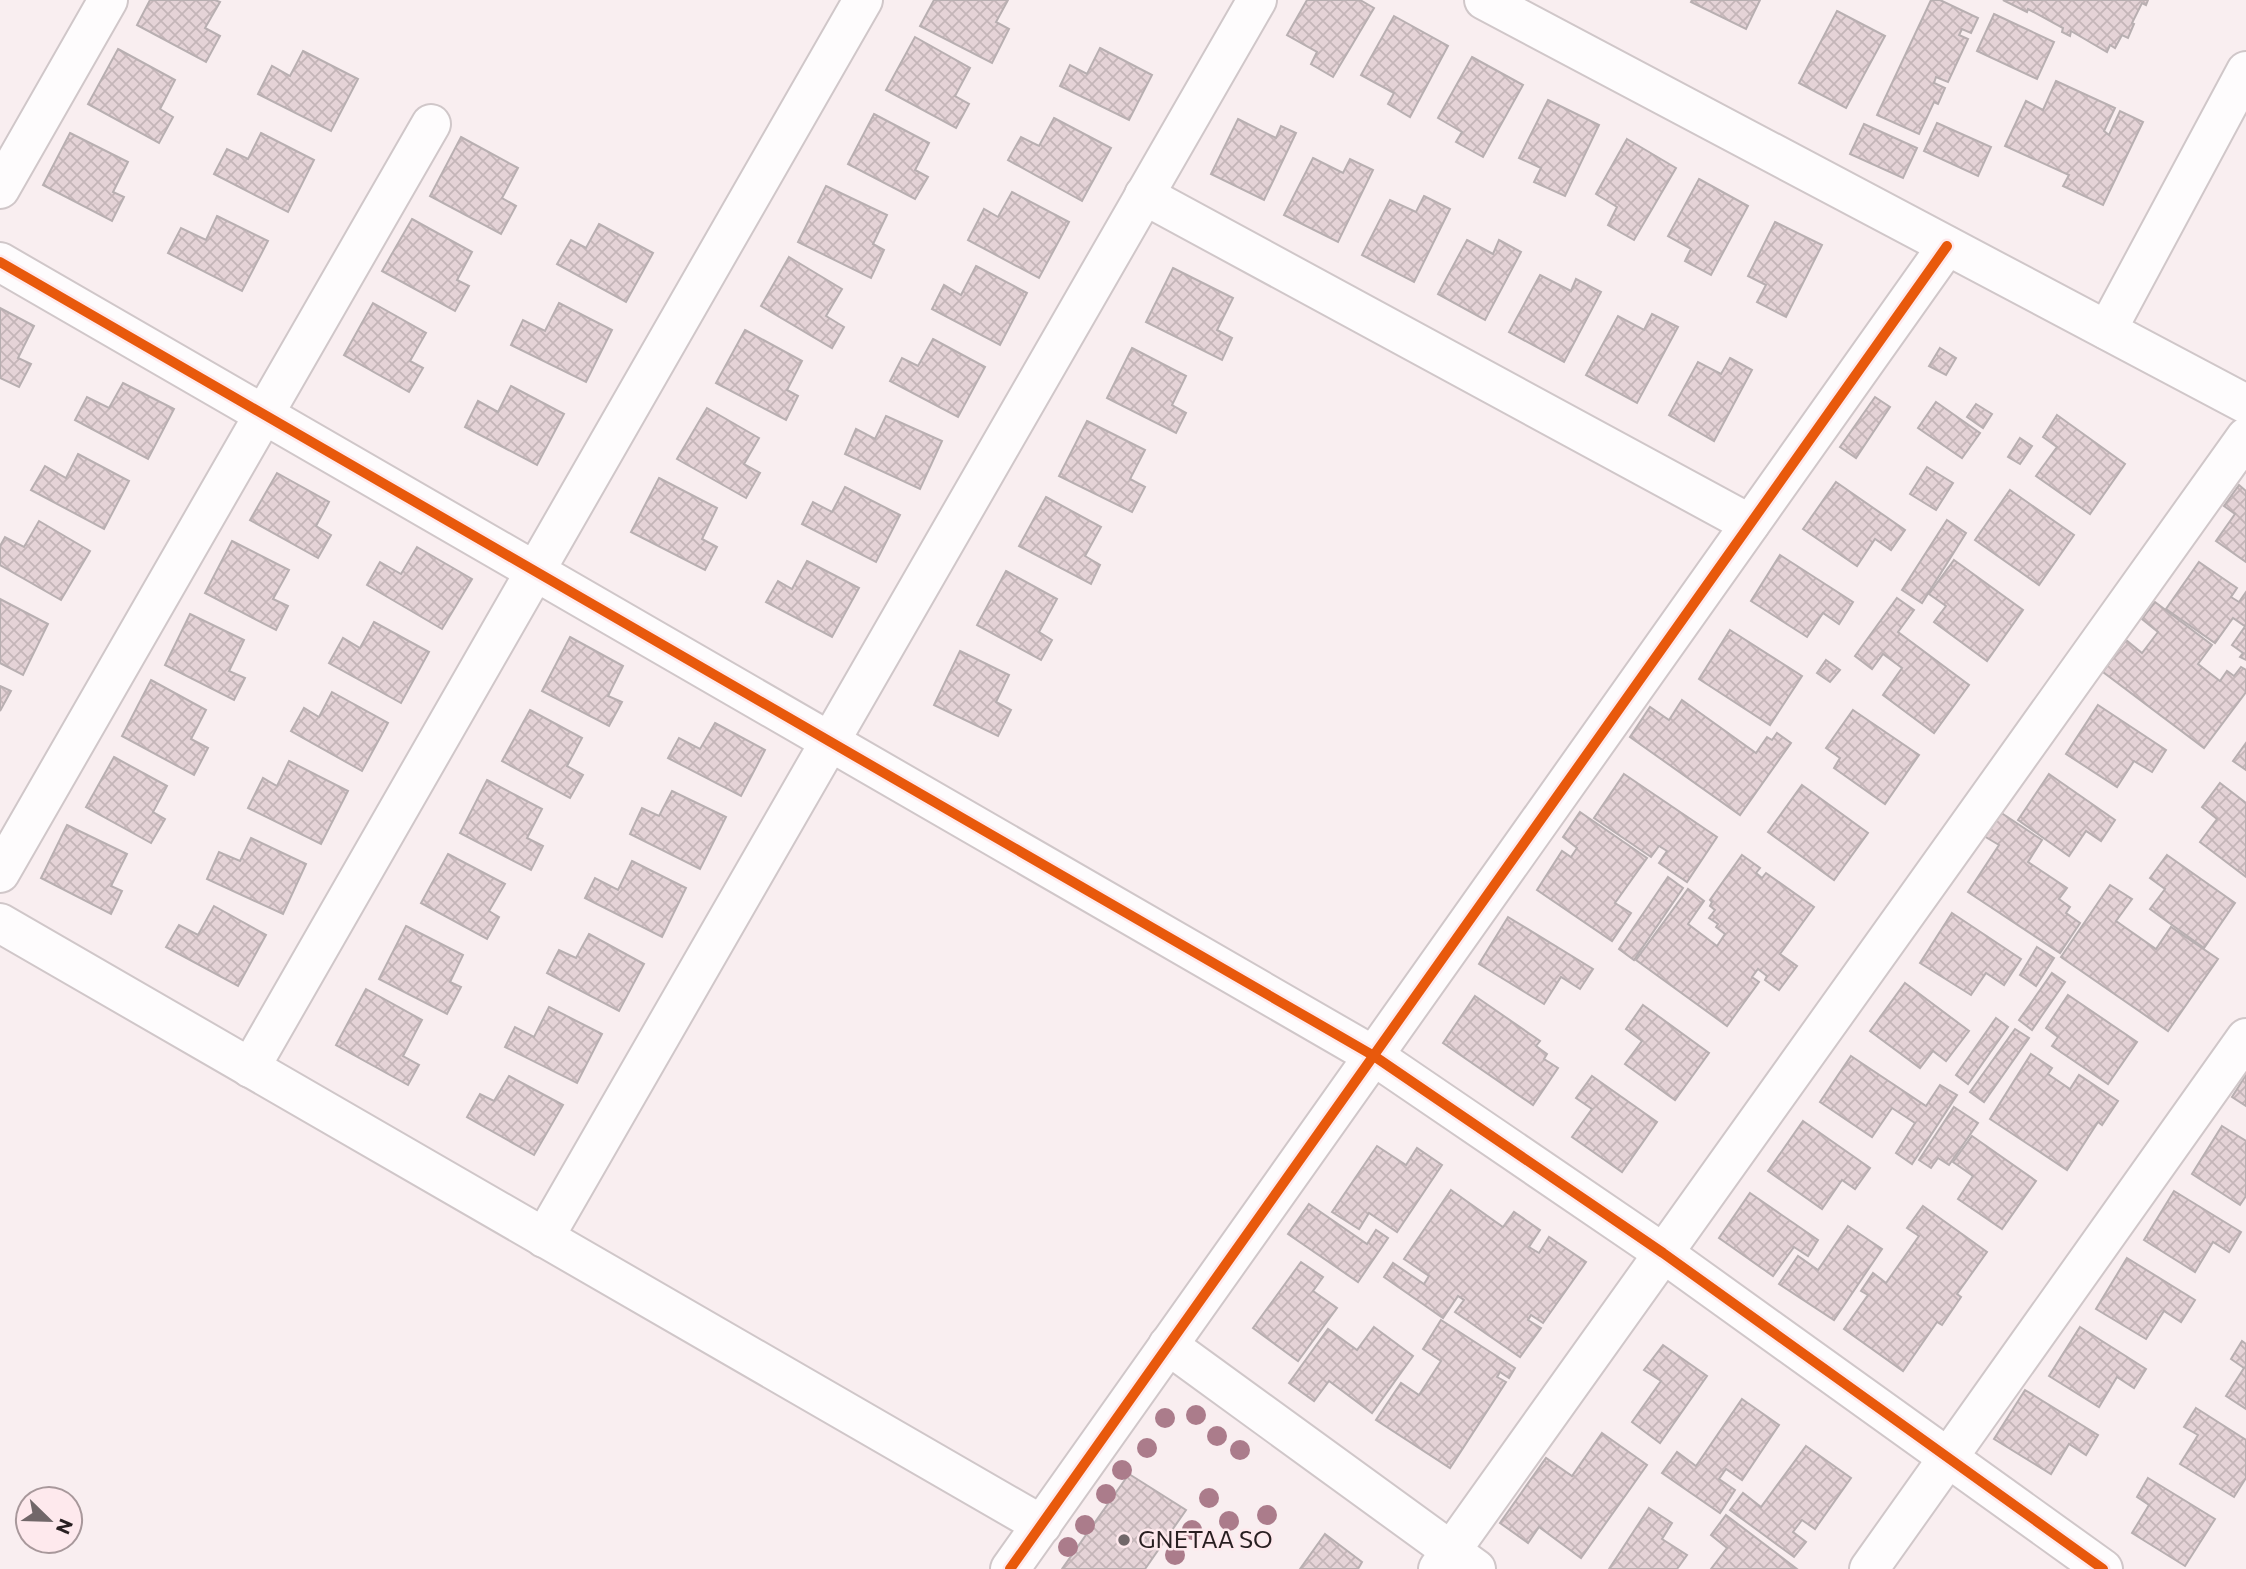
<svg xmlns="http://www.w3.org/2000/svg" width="2246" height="1569" viewBox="0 0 2246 1569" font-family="Commissioner,sans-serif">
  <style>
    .building { fill: url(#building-cross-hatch); stroke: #b8afb1; stroke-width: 2 }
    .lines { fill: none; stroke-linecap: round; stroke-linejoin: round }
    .minor-casing { stroke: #d0c7c9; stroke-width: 42 }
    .minor { stroke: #fefcfd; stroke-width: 38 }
    .cycleway-casing { stroke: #fee9ed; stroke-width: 15 }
    .cycleway { stroke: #e8590c; stroke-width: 10 }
    .tree { fill: #ab7c8b }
    .poi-dot { fill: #716769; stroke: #fee9ed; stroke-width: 2.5 }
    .labels { text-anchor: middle; stroke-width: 5; stroke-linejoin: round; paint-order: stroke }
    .poi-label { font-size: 24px; fill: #281f21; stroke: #fee9ed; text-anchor: start }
  </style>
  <defs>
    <pattern id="building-cross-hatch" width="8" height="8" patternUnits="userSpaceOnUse" patternTransform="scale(1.75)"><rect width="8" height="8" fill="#e5d3d7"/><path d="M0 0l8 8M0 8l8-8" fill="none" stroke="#c4b5b8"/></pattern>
  </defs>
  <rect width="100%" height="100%" fill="#f9eef0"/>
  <g class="building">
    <polygon points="150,0 215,0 220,2 205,28 220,36 206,62 137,25"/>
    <polygon points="934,0 1008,0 996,22 1009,29 992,63 920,26"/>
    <polygon points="1307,0 1360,0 1374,8 1333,77 1311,64 1317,52 1287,35"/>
    <polygon points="1692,0 1760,0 1746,29 1691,2"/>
    <polygon points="1931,0 1940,0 1978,18 1971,33 1962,29 1959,35 1968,39 1948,82 1936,77 1934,83 1945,88 1938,104 1934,102 1919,134 1877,115"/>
    <polygon points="2003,0 2148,0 2146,5 2142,3 2132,23 2134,24 2128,38 2122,35 2115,48 2110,45 2107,52 2071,31 2070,36 2062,32 2063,28 2028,9 2027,12"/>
    <polygon points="1837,11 1885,36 1846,108 1799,83"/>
    <polygon points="1994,14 2054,42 2037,79 1977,51"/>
    <polygon points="1394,16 1448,46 1410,117 1388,104 1394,93 1361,75"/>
    <polygon points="915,37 970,68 955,96 969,104 956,128 886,90"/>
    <polygon points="1100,48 1152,75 1129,120 1060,86 1070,65 1087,74"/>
    <polygon points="118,49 175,80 160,109 173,117 159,143 88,104"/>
    <polygon points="303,51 358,79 331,131 258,94 272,66 290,76"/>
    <polygon points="1472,57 1523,85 1483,157 1456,142 1462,132 1438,118"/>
    <polygon points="2056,81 2115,108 2104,131 2109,135 2120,111 2143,122 2103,205 2063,186 2069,175 2005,146 2026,101 2043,110"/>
    <polygon points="1548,100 1599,125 1565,196 1534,182 1541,168 1519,158"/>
    <polygon points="874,114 929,143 915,170 928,177 915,199 848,164"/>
    <polygon points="1054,118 1111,148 1082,201 1008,160 1021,137 1039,146"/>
    <polygon points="1238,119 1276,138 1281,126 1296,133 1264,200 1211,174"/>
    <polygon points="1937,123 1991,147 1978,176 1924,151"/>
    <polygon points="1864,124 1917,148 1903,178 1850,154"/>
    <polygon points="70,133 128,162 113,192 124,197 112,221 43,185"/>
    <polygon points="261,133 314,160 288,212 214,174 227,149 248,159"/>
    <polygon points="461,137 518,168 502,198 516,206 501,234 430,196"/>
    <polygon points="1627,139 1676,168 1634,240 1608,225 1617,207 1596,194"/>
    <polygon points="1313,158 1343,173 1350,159 1373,170 1338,242 1284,215"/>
    <polygon points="1699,179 1748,206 1711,275 1685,261 1691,249 1668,236"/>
    <polygon points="826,186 887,215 873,244 884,250 871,278 798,242"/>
    <polygon points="1012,192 1069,222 1039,278 968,240 984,209 998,217"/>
    <polygon points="1424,196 1450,209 1414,282 1362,255 1390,200 1416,212"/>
    <polygon points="217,216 268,241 242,291 168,253 181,228 206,240"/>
    <polygon points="412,219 472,252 457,280 469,286 455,311 382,271"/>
    <polygon points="1775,222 1822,245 1786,317 1757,302 1766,285 1748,276"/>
    <polygon points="599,224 653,253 626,302 557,264 571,240 586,248"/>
    <polygon points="1467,240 1493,254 1499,240 1521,252 1485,320 1438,294"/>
    <polygon points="789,257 842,289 826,316 844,327 832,348 761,306"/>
    <polygon points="976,266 1027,293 1000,345 932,309 944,285 961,295"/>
    <polygon points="1173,268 1233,298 1217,330 1232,338 1222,360 1146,322"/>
    <polygon points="1540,275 1571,291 1576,279 1601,292 1564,362 1509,332"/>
    <polygon points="373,303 426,333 410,361 423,368 409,392 344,355"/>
    <polygon points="559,303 612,330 586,382 511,345 523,320 545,331"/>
    <polygon points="0,308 34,326 18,358 31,364 19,387 0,378"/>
    <polygon points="1652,314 1678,327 1637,403 1586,375 1618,316 1644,330"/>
    <polygon points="745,330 802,361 787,390 798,396 786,420 716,383"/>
    <polygon points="933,339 985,367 958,417 890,381 902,358 918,366"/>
    <polygon points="1132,348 1186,376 1172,405 1186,413 1176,433 1107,398"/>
    <polygon points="1940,348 1956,358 1946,375 1929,366"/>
    <polygon points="1730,358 1752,370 1714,441 1669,415 1698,362 1721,374"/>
    <polygon points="123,383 174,409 148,459 75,420 87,397 109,408"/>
    <polygon points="511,386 564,414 537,465 465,427 478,401 498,412"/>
    <polygon points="1875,397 1890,407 1856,458 1840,447"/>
    <polygon points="1936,402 1980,433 1962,458 1918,428"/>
    <polygon points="1976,404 1992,414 1983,428 1967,417"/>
    <polygon points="707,408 759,438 744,464 760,473 746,498 677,459"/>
    <polygon points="2057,415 2125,464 2090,514 2036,476 2057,447 2043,437"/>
    <polygon points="886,416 942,441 920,489 845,454 856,429 875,439"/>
    <polygon points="1087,421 1145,450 1130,479 1145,487 1132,512 1059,476"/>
    <polygon points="2020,438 2032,446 2020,464 2008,457"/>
    <polygon points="78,454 129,481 104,529 31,490 45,466 66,478"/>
    <polygon points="1927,467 1953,483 1936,510 1910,494"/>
    <polygon points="277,473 329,502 316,526 331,535 318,558 250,520"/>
    <polygon points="659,478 717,508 702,539 717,547 705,570 631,532"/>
    <polygon points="1836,482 1905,530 1891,550 1875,539 1857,566 1803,529"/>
    <polygon points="2239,485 2246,491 2246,562 2216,541 2235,514 2224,506"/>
    <polygon points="845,487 900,515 876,562 802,524 813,502 832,512"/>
    <polygon points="2010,490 2074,535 2039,585 1975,540"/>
    <polygon points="1046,497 1101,527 1085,556 1100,565 1091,584 1019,546"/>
    <polygon points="1947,520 1966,533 1922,603 1902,590"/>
    <polygon points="39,521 90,551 61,600 0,565 0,546 5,537 24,547"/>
    <polygon points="232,541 289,570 273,599 288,606 276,630 205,593"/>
    <polygon points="417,547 472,579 442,629 367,585 380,562 401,574"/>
    <polygon points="1780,555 1853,602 1839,624 1823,613 1807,637 1751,601"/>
    <polygon points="1954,560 2023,610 1987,661 1934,622 1946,606 1929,594"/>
    <polygon points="807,561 859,588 832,637 766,602 778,581 792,589"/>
    <polygon points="2199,562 2237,588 2231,597 2239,602 2246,592 2246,627 2233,618 2215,643 2166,609"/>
    <polygon points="1006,571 1057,599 1039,632 1052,640 1041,660 977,625"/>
    <polygon points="1897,598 1914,610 1898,632 1969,685 1934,733 1883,695 1902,668 1883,654 1872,669 1855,656"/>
    <polygon points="0,599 48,624 23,675 0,663"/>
    <polygon points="2155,602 2212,645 2198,664 2220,681 2227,671 2234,676 2241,667 2246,670 2246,692 2204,748 2103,672 2126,640 2142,653 2158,632 2142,619"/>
    <polygon points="190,614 244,640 229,671 245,678 234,700 165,665"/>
    <polygon points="374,622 429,652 401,703 329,663 343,638 360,648"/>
    <polygon points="2244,628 2246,629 2246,660 2240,657 2243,653 2232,645"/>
    <polygon points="1730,630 1802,676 1770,725 1699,679"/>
    <polygon points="570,637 623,666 608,696 622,702 609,726 542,691"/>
    <polygon points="960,651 1009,675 996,702 1011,710 998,736 934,705"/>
    <polygon points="1826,660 1840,670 1830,682 1817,673"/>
    <polygon points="151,680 206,710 191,739 208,748 194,775 122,736"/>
    <polygon points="0,686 11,691 0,711"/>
    <polygon points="332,692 388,723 362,771 291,731 304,708 319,717"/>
    <polygon points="1682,700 1756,753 1767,737 1772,740 1777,733 1791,743 1740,815 1630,737 1650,707 1669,720"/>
    <polygon points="2098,705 2166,750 2152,772 2134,761 2117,787 2066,754"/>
    <polygon points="530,710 582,738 567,766 583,775 570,798 502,761"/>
    <polygon points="1853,710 1919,755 1885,804 1834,768 1840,758 1826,748"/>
    <polygon points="715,723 765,750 741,796 668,758 679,738 700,749"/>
    <polygon points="2246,743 2246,770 2233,761"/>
    <polygon points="114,757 167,786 153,812 165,819 151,843 86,807"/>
    <polygon points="289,761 348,791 321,844 248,808 263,778 277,786"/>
    <polygon points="1624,774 1717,837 1687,882 1659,863 1667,851 1659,846 1651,857 1594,818"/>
    <polygon points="2049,774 2115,820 2101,841 2086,831 2069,856 2018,820"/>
    <polygon points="487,780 542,809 527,838 543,846 531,870 460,833"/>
    <polygon points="2220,783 2246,803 2246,877 2200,842 2217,819 2202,807"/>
    <polygon points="1802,785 1868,833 1834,880 1768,832"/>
    <polygon points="672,791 726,817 700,869 630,834 642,808 659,816"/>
    <polygon points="1580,812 1647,858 1615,903 1631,913 1612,941 1537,890 1562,851 1571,857 1577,848 1563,837"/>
    <polygon points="2000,812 2042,840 2028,862 2067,888 2059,899 2070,907 2066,913 2080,923 2060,953 1968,892 1999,845 1984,836"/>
    <polygon points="67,825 127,854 111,886 122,891 111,914 41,878"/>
    <polygon points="251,838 306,864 283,914 207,879 219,852 240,861"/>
    <polygon points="448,854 505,884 489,911 499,917 487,939 421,903"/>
    <polygon points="1742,855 1760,868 1756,873 1762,878 1766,873 1814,907 1780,954 1797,966 1779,990 1765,980 1767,976 1758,969 1752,977 1759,982 1727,1026 1636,960 1688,889 1704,901 1688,924 1717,946 1725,934 1716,927 1718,924 1709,918 1715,910 1710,906 1712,902 1710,900"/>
    <polygon points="2167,855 2235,903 2204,948 2150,909 2165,889 2150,878"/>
    <polygon points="632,861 686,888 662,937 585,898 595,878 618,890"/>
    <polygon points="1668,877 1683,888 1634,960 1619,949"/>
    <polygon points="2110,885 2132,899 2116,921 2156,949 2171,927 2218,959 2168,1031 2061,957"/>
    <polygon points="214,906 266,935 238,986 166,947 179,925 198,935"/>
    <polygon points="1952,913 2021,959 2004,985 1986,973 1971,995 1920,963"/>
    <polygon points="1508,917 1593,969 1580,989 1561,977 1544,1004 1479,964"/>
    <polygon points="406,926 463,955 450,982 461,987 447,1014 379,979"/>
    <polygon points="589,934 644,964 619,1011 547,973 559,950 576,958"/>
    <polygon points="2037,947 2054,958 2036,986 2020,975"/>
    <polygon points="2052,973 2065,982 2032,1030 2019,1020"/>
    <polygon points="1905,983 1969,1031 1946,1061 1933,1051 1920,1068 1870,1031"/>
    <polygon points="366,989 422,1020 403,1056 419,1065 408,1085 336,1045"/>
    <polygon points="2068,995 2137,1042 2108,1084 2052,1046 2058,1037 2046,1028"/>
    <polygon points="1475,996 1540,1041 1536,1046 1547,1054 1544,1059 1558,1068 1533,1105 1443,1043"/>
    <polygon points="1643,1005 1709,1053 1675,1100 1625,1064 1642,1041 1626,1029"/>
    <polygon points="549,1007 602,1034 577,1083 505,1047 515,1027 534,1037"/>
    <polygon points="1996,1018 2008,1027 1968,1084 1956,1075"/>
    <polygon points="2015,1029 2029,1038 1984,1102 1970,1092"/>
    <polygon points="2031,1054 2052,1068 2048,1074 2070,1089 2079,1075 2118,1101 2102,1125 2098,1122 2067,1170 1990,1119"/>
    <polygon points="1851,1056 1926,1106 1940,1085 1957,1095 1912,1164 1896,1153 1915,1123 1892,1108 1872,1137 1820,1102"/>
    <polygon points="2246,1075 2246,1106 2232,1097"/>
    <polygon points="509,1076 563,1105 534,1155 467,1117 480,1094 494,1101"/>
    <polygon points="1592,1076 1657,1122 1622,1172 1572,1137 1592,1109 1576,1098"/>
    <polygon points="1954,1107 1978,1123 1949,1165 1938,1158 1931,1168 1919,1160"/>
    <polygon points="1803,1121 1870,1168 1855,1189 1842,1180 1822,1209 1768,1171"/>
    <polygon points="2222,1126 2246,1141 2246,1196 2240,1205 2192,1174"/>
    <polygon points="1972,1136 2036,1181 2002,1229 1958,1199 1973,1176 1953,1162"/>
    <polygon points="1377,1146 1406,1165 1417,1148 1442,1165 1397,1232 1369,1213 1359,1229 1332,1212"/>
    <polygon points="1451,1190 1503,1227 1514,1212 1540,1230 1529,1247 1539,1253 1549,1237 1586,1262 1543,1323 1531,1315 1528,1320 1541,1328 1520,1357 1455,1312 1464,1300 1458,1296 1443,1318 1384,1277 1393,1263 1424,1284 1429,1276 1404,1259"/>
    <polygon points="2174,1191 2241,1232 2229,1252 2213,1242 2195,1272 2144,1240"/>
    <polygon points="1750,1193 1818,1240 1808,1256 1794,1247 1773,1276 1719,1238"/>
    <polygon points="1309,1204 1367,1244 1376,1230 1388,1238 1358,1282 1288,1234"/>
    <polygon points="1923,1206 1987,1252 1957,1294 1961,1297 1942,1325 1937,1322 1903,1371 1844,1329 1868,1295 1861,1291 1873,1273 1886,1283 1919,1236 1907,1228"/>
    <polygon points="1848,1226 1882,1249 1834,1320 1779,1284 1798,1256 1818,1270"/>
    <polygon points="2127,1258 2195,1300 2181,1322 2164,1311 2146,1339 2096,1309"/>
    <polygon points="1301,1262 1323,1277 1313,1291 1337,1308 1298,1361 1253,1328"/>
    <polygon points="1441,1320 1515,1368 1509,1378 1500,1372 1497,1377 1506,1382 1450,1468 1376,1420 1401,1383 1419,1395 1441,1361 1423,1349"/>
    <polygon points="1374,1327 1413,1356 1372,1413 1329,1381 1314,1401 1289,1383 1328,1329 1357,1350"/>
    <polygon points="2080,1327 2146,1369 2134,1388 2117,1377 2099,1407 2049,1376"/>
    <polygon points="2242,1341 2246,1344 2246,1409 2226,1396 2244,1368 2231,1359"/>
    <polygon points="1663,1345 1707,1376 1660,1443 1632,1422 1661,1381 1644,1370"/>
    <polygon points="2025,1390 2098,1435 2086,1455 2069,1444 2051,1474 1994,1439"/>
    <polygon points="1742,1399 1779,1425 1742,1480 1726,1469 1719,1479 1735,1490 1720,1513 1662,1473 1677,1452 1696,1466"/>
    <polygon points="2196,1408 2246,1440 2246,1478 2234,1497 2180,1464 2198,1435 2184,1427"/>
    <polygon points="1602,1433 1647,1465 1581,1558 1539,1527 1528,1543 1500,1523 1546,1458 1572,1476"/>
    <polygon points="1806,1446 1851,1478 1815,1529 1802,1520 1793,1532 1806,1542 1794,1557 1730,1510 1743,1493 1761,1507"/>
    <polygon points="1129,1474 1186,1510 1145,1569 1062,1569"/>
    <polygon points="2148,1478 2215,1519 2185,1566 2132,1533 2149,1505 2137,1497"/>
    <polygon points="1649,1508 1672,1523 1662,1539 1687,1555 1677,1569 1609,1569"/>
    <polygon points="1726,1515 1797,1569 1711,1569 1727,1548 1711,1535"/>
    <polygon points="1325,1534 1362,1562 1358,1569 1300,1569"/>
  </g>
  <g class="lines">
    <g class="minor-casing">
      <g id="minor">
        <polyline points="1484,0 2246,404"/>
        <polyline points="0,189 108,0"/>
        <polyline points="1144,195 1750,524"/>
        <polyline points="0,262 1374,1056 1663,1253 2103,1569"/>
        <polyline points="2107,330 2246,71"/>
        <polyline points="0,873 431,124"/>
        <polyline points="0,923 1042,1525"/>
        <polyline points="250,1068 863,0"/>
        <polyline points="544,1238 1257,0"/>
        <polyline points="1168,1345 1476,1569"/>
        <polyline points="1010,1569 1947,246"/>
        <polyline points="1438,1569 2246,437"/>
        <polyline points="1869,1569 2246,1038"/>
      </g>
    </g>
    <use href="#minor" class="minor"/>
    <g class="cycleway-casing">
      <g id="cycleway">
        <polyline points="0,262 1374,1056 1663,1253 2103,1569"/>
        <polyline points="1010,1569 1947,246"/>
      </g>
    </g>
    <use href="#cycleway" class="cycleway"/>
  </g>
  <g class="tree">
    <circle cx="1196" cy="1415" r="10"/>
    <circle cx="1165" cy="1418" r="10"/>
    <circle cx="1217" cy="1436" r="10"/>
    <circle cx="1147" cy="1448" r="10"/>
    <circle cx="1240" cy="1450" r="10"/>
    <circle cx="1122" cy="1470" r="10"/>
    <circle cx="1106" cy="1494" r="10"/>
    <circle cx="1209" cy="1498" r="10"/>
    <circle cx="1267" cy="1515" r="10"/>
    <circle cx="1229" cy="1521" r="10"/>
    <circle cx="1085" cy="1525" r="10"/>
    <circle cx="1192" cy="1530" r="10"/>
    <circle cx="1068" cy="1547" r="10"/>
    <circle cx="1175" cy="1555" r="10"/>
  </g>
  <circle class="poi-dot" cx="1124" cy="1540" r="7"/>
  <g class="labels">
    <g class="poi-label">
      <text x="1138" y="1548">GNETAA SO</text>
    </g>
  </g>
  <g transform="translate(49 1520) rotate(113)"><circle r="33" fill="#fee9ed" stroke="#a8989b" stroke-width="2"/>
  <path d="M0-5L12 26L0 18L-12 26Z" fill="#716769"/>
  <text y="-10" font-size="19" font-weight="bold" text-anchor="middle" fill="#281f21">N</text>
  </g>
</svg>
